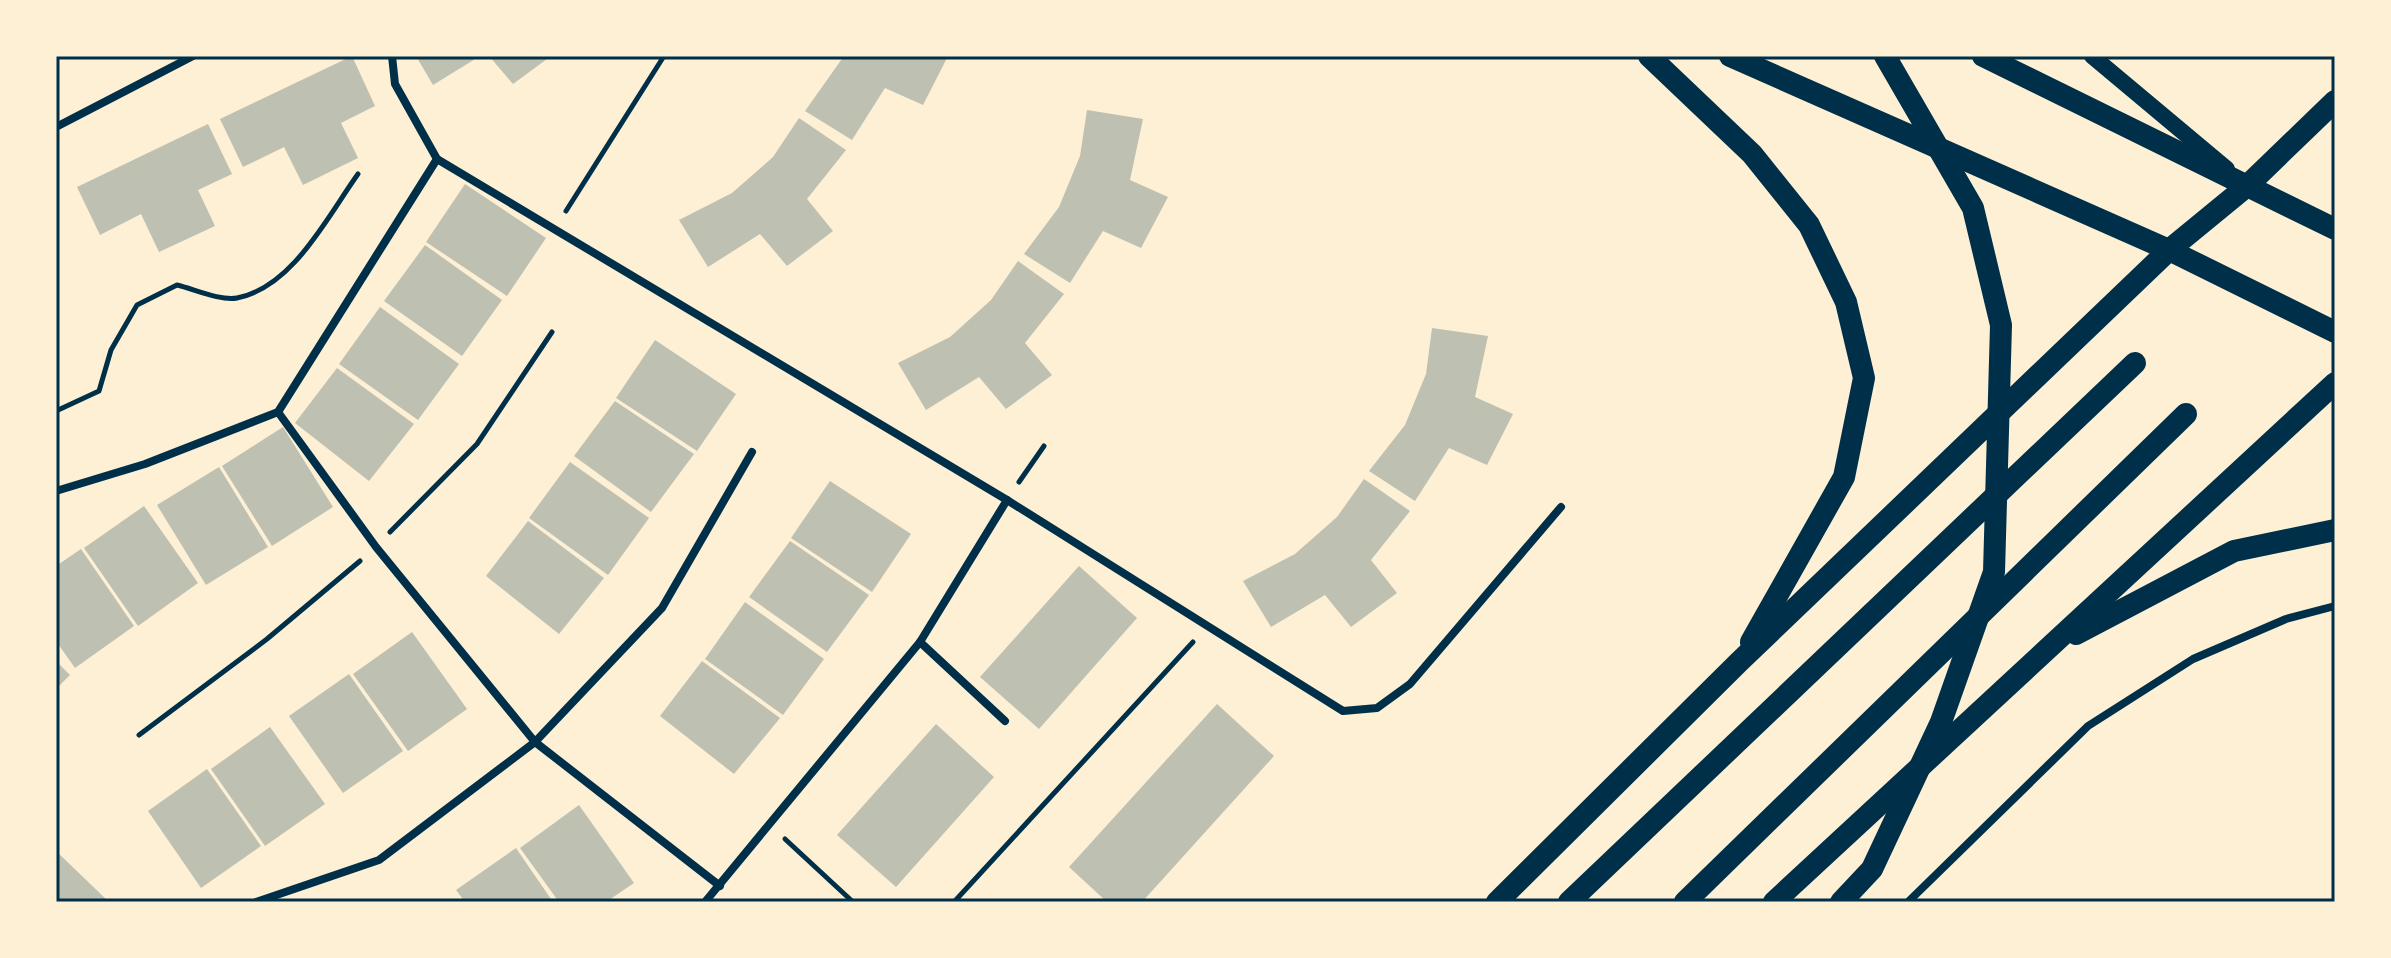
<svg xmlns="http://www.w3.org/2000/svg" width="2391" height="958" viewBox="0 0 2391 958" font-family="'Fira Sans Condensed',sans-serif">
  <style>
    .building { fill: #bec0b2 }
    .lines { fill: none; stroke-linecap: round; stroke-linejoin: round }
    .path { stroke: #003049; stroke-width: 5 }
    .minor { stroke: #003049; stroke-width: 8 }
    .secondary { stroke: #003049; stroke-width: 16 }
    .trunk { stroke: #003049; stroke-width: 22 }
    .neatline { fill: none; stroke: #003049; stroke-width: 3 }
  </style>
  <rect width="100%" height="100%" fill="#fdf0d5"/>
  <g class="building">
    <polygon points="352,56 375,106 341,123 358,158 303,185 284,147 243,167 220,119"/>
    <polygon points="416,56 480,56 433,85"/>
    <polygon points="489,56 551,56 513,84"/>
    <polygon points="844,56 948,56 923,105 885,88 852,140 805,111"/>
    <polygon points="1087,110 1143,119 1130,180 1168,197 1141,248 1103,231 1070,283 1024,254 1059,207 1080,156"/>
    <polygon points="799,118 846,150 807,199 833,231 787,266 760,234 708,267 679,220 732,193 773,157"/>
    <polygon points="208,124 232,174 198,190 215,226 159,252 141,214 100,235 77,187"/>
    <polygon points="465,184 546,238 507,296 426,242"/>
    <polygon points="425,245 502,300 462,356 384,301"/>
    <polygon points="1018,261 1064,294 1025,343 1052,375 1006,409 979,377 926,410 898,363 950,337 991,300"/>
    <polygon points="380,307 459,364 418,420 339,364"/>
    <polygon points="1432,328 1488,336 1475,397 1513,414 1487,465 1449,448 1415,501 1369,471 1405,425 1426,374"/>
    <polygon points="655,340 736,394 697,451 616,398"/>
    <polygon points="337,368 414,424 369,481 295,423"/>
    <polygon points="615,401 694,454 651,512 574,456"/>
    <polygon points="283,427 333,507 272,546 222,466"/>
    <polygon points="570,462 649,518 608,575 529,518"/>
    <polygon points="219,467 268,547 206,585 157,505"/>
    <polygon points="1364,479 1410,511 1371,560 1397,593 1351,627 1325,595 1271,627 1243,581 1295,554 1337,517"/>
    <polygon points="830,481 911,534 872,592 791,538"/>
    <polygon points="144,506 198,583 138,626 84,548"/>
    <polygon points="528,521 604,578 559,634 486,576"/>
    <polygon points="790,541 869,595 827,652 749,597"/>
    <polygon points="81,549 134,626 75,668 56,641 56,566"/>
    <polygon points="1079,566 1137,618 1039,729 980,677"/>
    <polygon points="745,602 824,659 783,715 705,659"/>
    <polygon points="412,632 467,709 408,751 353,674"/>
    <polygon points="56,661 70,675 56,689"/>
    <polygon points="702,661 780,718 734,774 660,716"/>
    <polygon points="349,674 403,751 343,793 289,716"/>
    <polygon points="1217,704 1274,756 1142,902 1107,902 1069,867"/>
    <polygon points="936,724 994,777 896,887 837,835"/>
    <polygon points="270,727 325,804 265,846 211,769"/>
    <polygon points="207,769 261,846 201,888 148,811"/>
    <polygon points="579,805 634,883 606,902 559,902 520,848"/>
    <polygon points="516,848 553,902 465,902 456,890"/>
    <polygon points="56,851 109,902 56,902"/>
  </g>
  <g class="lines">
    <g class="path">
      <polyline points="566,211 664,56"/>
      <path d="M56 411 99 391 111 350 137 305 177 285C194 289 220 301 237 298 293 287 327 217 358 174"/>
      <polyline points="1019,482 1044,446"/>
      <polyline points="390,532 477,444 552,332"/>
      <polyline points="139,735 267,639 360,561"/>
      <polyline points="785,839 853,902"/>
      <polyline points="954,902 1193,642"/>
    </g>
    <g class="minor">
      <polyline points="392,56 395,84 437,159 1007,500 1343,711 1377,708 1410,684 1561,507"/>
      <polyline points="56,127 193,56"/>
      <polyline points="278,412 376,547 535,742 720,886"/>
      <polyline points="56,491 145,464 278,412 437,159"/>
      <polyline points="920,642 1005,721"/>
      <polyline points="256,902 379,860 535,742 662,608 752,452"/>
      <polyline points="705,902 920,642 1007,500"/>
      <polyline points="1908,902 2088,726 2193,659 2286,619 2335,606"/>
    </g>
    <polyline class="secondary" points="2092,56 2227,169"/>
    <g class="trunk">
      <polyline points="1649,56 1752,154 1809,225 1846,302 1864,378 1844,477 1751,642"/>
      <polyline points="1730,56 2169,250 2335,332"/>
      <polyline points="1983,56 2335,229"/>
      <polyline points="2076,634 2234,551 2335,530"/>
      <polyline points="1497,902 1739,662 2169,250 2247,186 2335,101"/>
      <polyline points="1569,902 2135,363"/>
      <polyline points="1685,902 2186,414"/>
      <polyline points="1774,902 2335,383"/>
      <polyline points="1841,902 1872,869 1941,722 1994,572 2001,325 1973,208 1885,56"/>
    </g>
  </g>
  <rect width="2391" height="958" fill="none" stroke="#fdf0d5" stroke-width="116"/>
  <rect x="58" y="58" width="2275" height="842" class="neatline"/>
</svg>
